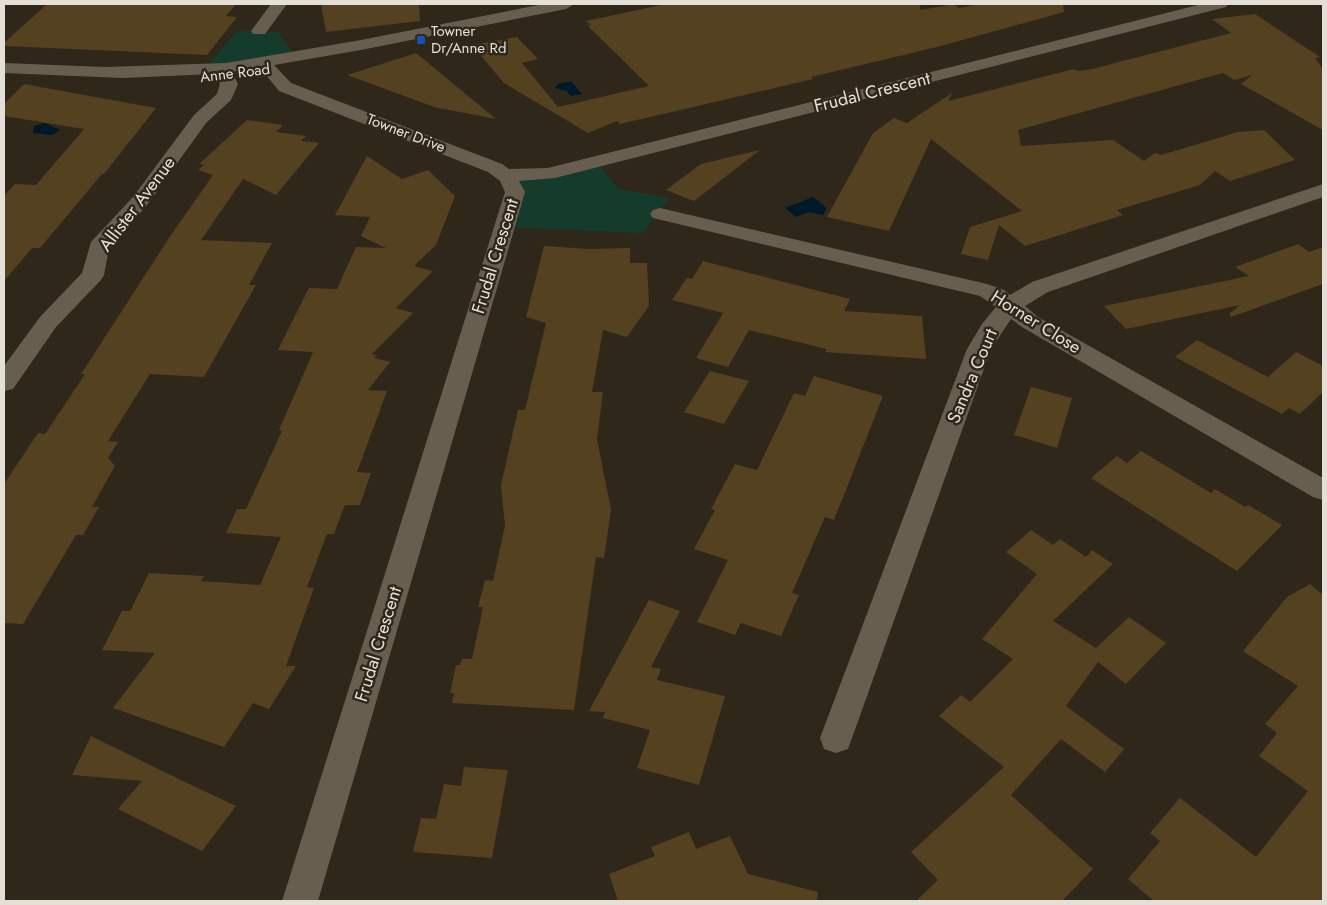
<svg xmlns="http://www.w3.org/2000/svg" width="1327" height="905" viewBox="0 0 1327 905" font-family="Jost,sans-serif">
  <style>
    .green { fill: #153b2c }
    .water { fill: #001928 }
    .building { fill: #54411f }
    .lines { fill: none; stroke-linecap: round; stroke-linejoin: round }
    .minor { fill: #675e50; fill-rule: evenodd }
    .transit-dot { fill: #1a4fb4; stroke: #2f271a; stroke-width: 2 }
    .labels { text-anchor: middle; stroke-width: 5; stroke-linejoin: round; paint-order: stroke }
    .far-poi-label { font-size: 15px; fill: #e4dfd7; stroke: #2f271a; text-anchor: start }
    .far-street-label { font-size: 15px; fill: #e4dfd7; stroke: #2f271a }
    .street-label { font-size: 18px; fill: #e4dfd7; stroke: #2f271a }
  </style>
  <rect width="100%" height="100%" fill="#2f271a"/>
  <g class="green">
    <polygon points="237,31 282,32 280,35 295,55 226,68 209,64"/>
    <polygon points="596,162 619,189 669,198 643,233 505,227 508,178"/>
  </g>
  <g class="water">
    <polygon points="571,81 582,94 571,96 566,91 555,88 558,84"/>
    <polygon points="45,123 60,130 52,135 33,133 34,126"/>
    <polygon points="813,197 827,208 823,215 809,212 796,217 785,208"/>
  </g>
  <g class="building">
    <polygon points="47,4 236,4 226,16 237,17 207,55 4,46 4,43"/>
    <polygon points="321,4 419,4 420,21 326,32"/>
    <polygon points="666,4 920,4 920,10 954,4 959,8 980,4 1063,4 1064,12 937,47 811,77 813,79 620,124 617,121 588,133 504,83 472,45 517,37 538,59 522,63 558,107 649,86 588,26 591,25 586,21"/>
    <polygon points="1255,14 1320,57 1315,58 1323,69 1323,130 1241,84 1252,75 1234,80 1223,73 1018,130 1021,146 1113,140 1144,161 1155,153 1161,155 1238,132 1264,130 1295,160 1230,181 1215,171 1200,185 1117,210 1123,215 1025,246 999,225 988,260 961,254 970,227 1022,211 931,139 889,231 827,217 873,133 894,118 907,123 952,93 948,101 1074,69 1078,71 1092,69 1231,33 1212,19"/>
    <polygon points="416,53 496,119 434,107 347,75"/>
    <polygon points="24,84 156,108 104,174 102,174 40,248 32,248 4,281 4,196 15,184 36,185 84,129 4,116 4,104"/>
    <polygon points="247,120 283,125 276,132 306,136 301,141 319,143 276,195 243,179 201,240 272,243 249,285 256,285 204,377 150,374 108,441 118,442 108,458 115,466 92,507 99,507 83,535 76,535 23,624 4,623 4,484 38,433 45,434 85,374 81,374 171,235 213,175 198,170 204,165 199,164"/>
    <polygon points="760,150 694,201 666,190 701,164"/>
    <polygon points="367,156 402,179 428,170 455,196 436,245 414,266 433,271 396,308 413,313 372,354 377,355 374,358 390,362 368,390 387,391 357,472 371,473 360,505 345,505 334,534 327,534 307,587 314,588 286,666 296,666 269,709 253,703 224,747 113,708 155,653 102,650 122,611 130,611 149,573 204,576 201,581 260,585 281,537 226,533 237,509 246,509 282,431 279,430 313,352 278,350 309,288 337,289 356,247 386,248 361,236 370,217 335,215"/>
    <polygon points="1298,244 1309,252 1323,247 1323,284 1231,317 1229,314 1240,305 1126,329 1104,306 1249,276 1235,267"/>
    <polygon points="544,246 589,249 630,248 630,263 647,263 649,306 627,337 603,330 592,392 603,392 597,439 611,510 604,558 596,557 574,710 452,703 454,693 450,693 456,665 460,665 462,659 472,659 483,607 478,607 485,580 493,581 505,526 501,485 518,410 525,410 546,323 526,317"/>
    <polygon points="703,261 850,299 844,311 922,316 926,359 825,352 827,349 749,330 728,367 696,358 723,313 672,300 687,278 692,279"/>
    <polygon points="1197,340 1268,377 1296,352 1323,366 1323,392 1300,414 1289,408 1282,414 1175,357"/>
    <polygon points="710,371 749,381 724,424 684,412"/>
    <polygon points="814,376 883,396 834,520 825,517 792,593 799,595 781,636 741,623 735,635 697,622 728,560 694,549 715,510 711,509 735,464 757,470 794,393 805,396"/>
    <polygon points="1031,387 1072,398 1057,448 1014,435"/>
    <polygon points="1141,451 1211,493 1215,489 1245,507 1248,505 1282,525 1237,571 1091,478 1117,456 1127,463"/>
    <polygon points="1031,530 1053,545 1060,539 1086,557 1092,550 1113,564 1053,621 1096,648 1129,617 1166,643 1126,684 1098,662 1066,706 1124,749 1105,772 1061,739 1011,795 1093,869 1062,901 916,901 938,880 911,852 1004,767 939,716 961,695 970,702 1013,659 982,639 1037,574 1006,552"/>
    <polygon points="1310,584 1323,595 1323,901 1154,901 1128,879 1160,841 1150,833 1180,798 1256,857 1308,791 1259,756 1277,733 1265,724 1298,686 1243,651 1287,597"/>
    <polygon points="649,600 680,611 651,667 661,669 657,680 725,696 699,785 637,768 650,730 603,718 605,712 589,711"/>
    <polygon points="91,736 187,783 236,806 202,851 118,809 142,781 72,775"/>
    <polygon points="464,767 508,770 492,858 413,852 421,818 436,819 444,784 461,786"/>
    <polygon points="689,832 696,849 730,836 748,874 818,892 817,901 618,901 609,874 655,856 651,847"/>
  </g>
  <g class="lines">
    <g class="minor">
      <polygon points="271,4 287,4 265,34 253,34 251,31"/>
      <polygon points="544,4 574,4 566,9 361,50 274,65 291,83 502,164 509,169 548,168 1202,4 1228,4 1226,7 555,178 519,181 525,192 318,901 282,901 505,192 500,181 488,172 279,91 261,69 263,67 232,72 238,84 231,100 206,123 147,205 109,248 104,275 101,280 56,327 13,389 4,391 4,366 40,317 82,273 91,242 133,197 194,115 217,94 220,84 214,74 123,78 4,73 4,63 105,67 226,63 361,40"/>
      <polygon points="1323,184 1323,197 1048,292 1025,306 1038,317 1323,478 1323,500 1313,497 1022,327 1011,319 991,349 852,738 848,749 836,753 824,749 820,738 967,349 982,324 996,307 980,296 653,218 650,214 653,210 660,208 987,284 1004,290 1010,295 1032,282"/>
    </g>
  </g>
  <rect class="transit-dot" x="416" y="35" width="10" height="10" rx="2.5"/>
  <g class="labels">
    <g class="far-poi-label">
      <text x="431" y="36">Towner<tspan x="431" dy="17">Dr/Anne Rd</tspan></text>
    </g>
    <g class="far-street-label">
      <text transform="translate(235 73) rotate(-7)" y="5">Anne Road</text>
      <text transform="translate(406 133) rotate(21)" y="5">Towner Drive</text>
    </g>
    <g class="street-label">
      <text transform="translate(872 92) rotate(-14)" y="6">Frudal Crescent</text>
      <text transform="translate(137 204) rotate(-53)" y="6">Allister Avenue</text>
      <text transform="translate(495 256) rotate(-73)" y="6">Frudal Crescent</text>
      <text transform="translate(1036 322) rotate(32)" y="6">Horner Close</text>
      <text transform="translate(972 376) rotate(-67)" y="6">Sandra Court</text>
      <text transform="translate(378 644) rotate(-73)" y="6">Frudal Crescent</text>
    </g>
  </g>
  <rect width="1327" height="905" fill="none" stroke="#e4dfd7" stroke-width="10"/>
</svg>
